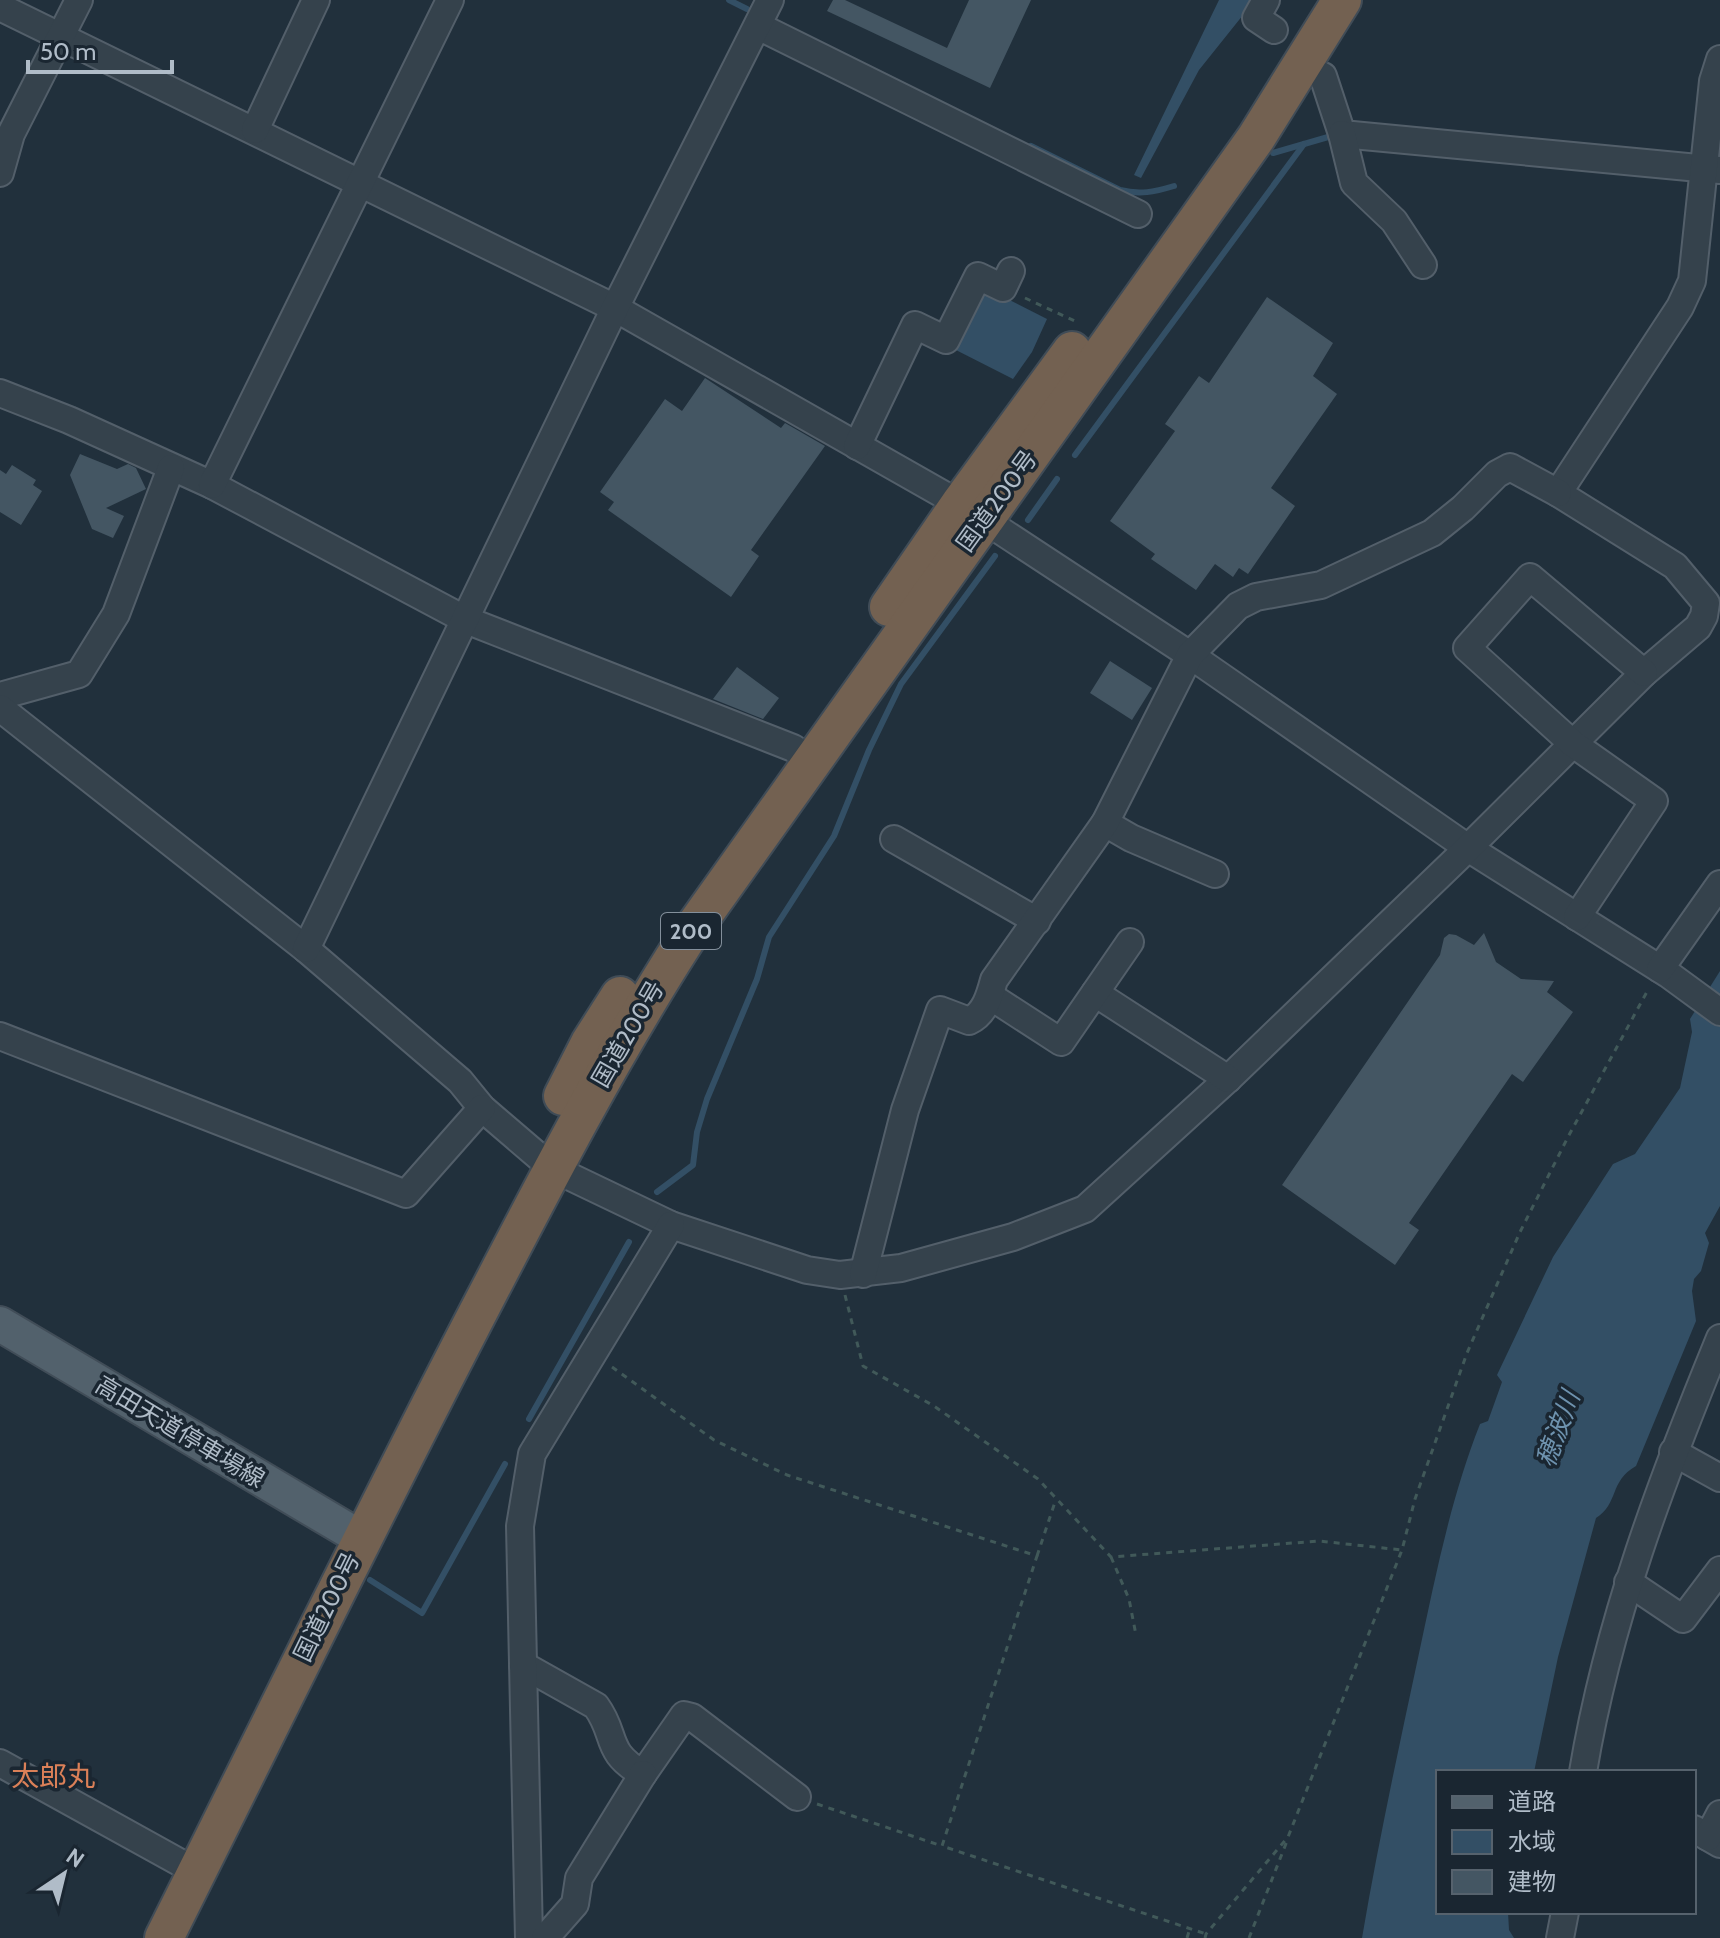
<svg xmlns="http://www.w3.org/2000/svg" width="1720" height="1938" viewBox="0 0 1720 1938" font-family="Cabin,'Noto Sans JP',sans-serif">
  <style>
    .water { fill: #334f65 }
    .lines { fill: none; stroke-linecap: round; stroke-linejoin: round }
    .stream { stroke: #334f65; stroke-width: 6 }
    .building { fill: #445663 }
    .minor-casing { stroke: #535f6a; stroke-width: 30 }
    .major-casing { stroke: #414d58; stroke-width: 38 }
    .highway-casing { stroke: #404c57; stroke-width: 42 }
    .path { stroke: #415959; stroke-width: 3; stroke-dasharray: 6 6; stroke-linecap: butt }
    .minor { stroke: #35424c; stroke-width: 26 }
    .major { stroke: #52616c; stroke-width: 34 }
    .highway { stroke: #736151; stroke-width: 38 }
    .labels { text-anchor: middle; stroke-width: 7; stroke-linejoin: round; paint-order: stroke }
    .shield { fill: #1a2631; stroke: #838f9b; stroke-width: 2 }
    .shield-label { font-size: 22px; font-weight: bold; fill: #b0bcc8 }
    .street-label { font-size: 24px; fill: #b0bcc8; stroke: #1a2631 }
    .water-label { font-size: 26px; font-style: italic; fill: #6e92ae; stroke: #1a2631 }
    .quarter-label { font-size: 28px; fill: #db8058; stroke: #1a2631 }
  </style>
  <rect width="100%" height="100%" fill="#21303c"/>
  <g class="water">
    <polygon points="1219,0 1251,0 1243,15 1199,70 1141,178 1134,175"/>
    <polygon points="980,285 1047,319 1032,352 1013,379 950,347"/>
    <path d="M1720 971V1206L1705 1233 1709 1243 1701 1271 1694 1279 1692 1291 1696 1321 1636 1466C1609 1481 1619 1504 1596 1518L1558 1657 1534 1772H1438V1912H1508L1509 1930 1514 1938H1362C1378 1844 1398 1751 1418 1658 1435 1579 1450 1500 1480 1424L1488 1421 1502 1382 1497 1375 1553 1257 1613 1164 1635 1154 1680 1088 1692 1032 1690 1019Z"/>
  </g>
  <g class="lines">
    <g class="stream">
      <polyline points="729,0 747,9"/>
      <path d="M1031 146 1120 190C1140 195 1154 192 1174 186"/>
      <polyline points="1273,153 1335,135"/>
      <polyline points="1075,455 1304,144"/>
      <polyline points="1028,520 1057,479"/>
      <polyline points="657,1192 693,1165 697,1132 707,1099 757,979 769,937 834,836 869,750 901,684 995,556"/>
      <polyline points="529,1419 629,1242"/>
      <polyline points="370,1580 422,1613 505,1464"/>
    </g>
  </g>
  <g class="building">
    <polygon points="833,0 845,0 947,48 969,0 1031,0 990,88 827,11"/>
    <polygon points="1267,297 1333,343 1313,376 1337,394 1271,488 1295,506 1248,574 1239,568 1233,577 1215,564 1196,590 1151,559 1155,554 1110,521 1175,431 1165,424 1199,376 1209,383"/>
    <polygon points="705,378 781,428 785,423 825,446 751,550 759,556 731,597 608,510 614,502 600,492 665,399 682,411"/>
    <polygon points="80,454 117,469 128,464 136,468 146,489 106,508 124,516 113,538 92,529 70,475"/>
    <polygon points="12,465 36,480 33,485 42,491 21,525 0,512 0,470 6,474"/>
    <polygon points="1110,661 1152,688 1132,720 1090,693"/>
    <polygon points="737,667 779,698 763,719 713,699"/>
    <polygon points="1484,933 1496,962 1521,979 1554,981 1547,992 1573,1012 1523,1082 1512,1074 1409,1223 1419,1230 1395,1265 1282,1185 1440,955 1444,938 1449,934 1456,935 1474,945"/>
  </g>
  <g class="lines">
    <g class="minor-casing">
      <g id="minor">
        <polyline points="1266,0 1256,18 1274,30"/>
        <polyline points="0,7 615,308 960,504 1190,655 1468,848 1668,974 1720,1012"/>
        <polyline points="758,26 1138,214"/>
        <polyline points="1323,76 1342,134 1720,170"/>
        <polyline points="255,130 316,0"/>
        <polyline points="1342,134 1354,183 1394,221 1423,265"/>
        <polyline points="0,173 11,134 79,0"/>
        <polyline points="0,393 69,420 212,485 466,620 793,748 813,761"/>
        <polyline points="857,446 915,325 946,340 978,276 1003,288 1011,271"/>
        <polyline points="212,485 450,0"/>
        <polyline points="0,696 79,674 116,614 171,468"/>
        <polyline points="0,708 306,949 460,1081 482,1108 552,1168 671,1225 807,1270 840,1275 901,1268 1013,1237 1085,1209 1228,1079 1468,848 1644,673 1698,627 1704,616 1706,603 1675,566 1558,493 1680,307 1692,281 1713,81 1720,59"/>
        <polyline points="1105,823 1131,838 1215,874"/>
        <polyline points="894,839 1037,921"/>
        <polyline points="1577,917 1654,801 1572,743 1467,648 1530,577 1644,673"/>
        <polyline points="306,949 615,308 770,0"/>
        <polyline points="1660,969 1720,884"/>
        <polyline points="1095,993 1228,1079"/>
        <polyline points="990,996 1061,1042 1130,942"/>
        <polyline points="0,1036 406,1194 482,1108"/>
        <path d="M863 1274 905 1110 940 1010 969 1021C985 1014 990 995 994 980L1105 823 1190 655 1238 606 1256 597 1321 585 1432 533 1463 508 1497 474 1510 467 1558 493"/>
        <polyline points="1673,1452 1720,1478"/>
        <polyline points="1628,1582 1683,1619 1720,1570"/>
        <path d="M523 1665 596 1706C618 1736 603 1751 643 1774L684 1715 692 1717 797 1797"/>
        <polyline points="0,1763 197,1872"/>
        <path d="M1583 1772C1608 1621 1662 1479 1720 1338"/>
        <polyline points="1694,1829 1720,1844"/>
        <polyline points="1708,1837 1720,1814"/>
        <polyline points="529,1938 520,1526 532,1454 671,1225"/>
        <polyline points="545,1938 575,1904 579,1878 643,1774"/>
        <polyline points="1560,1938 1565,1912"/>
      </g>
    </g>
    <g class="major-casing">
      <polyline id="major" points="0,1324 361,1538"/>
    </g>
    <g class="highway-casing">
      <g id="highway">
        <polyline points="889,607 960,504 1072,351"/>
        <polyline points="563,1096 590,1043 620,996"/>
        <path d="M164 1938C266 1734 366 1529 471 1326 539 1195 606 1064 686 939L1256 138 1342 0"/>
      </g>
    </g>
    <g class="path">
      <polyline points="1025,298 1075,321"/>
      <polyline points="845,1295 863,1366 934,1406 1038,1479 1111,1557 1319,1541 1402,1550"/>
      <polyline points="612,1367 714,1440 787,1475 1037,1556 942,1846 1206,1934"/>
      <polyline points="1037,1556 1056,1499"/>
      <polyline points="1111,1557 1129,1599 1136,1635"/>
      <polyline points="817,1804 942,1846"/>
      <polyline points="1187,1938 1190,1928"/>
      <polyline points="1205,1938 1206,1934 1288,1837 1402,1550 1415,1499 1467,1353 1520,1232 1568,1137 1649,988"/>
      <polyline points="1249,1938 1287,1841"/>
    </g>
    <use href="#minor" class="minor"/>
    <use href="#major" class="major"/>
    <use href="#highway" class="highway"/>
  </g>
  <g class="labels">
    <rect class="shield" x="661" y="913" width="60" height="36" rx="6"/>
    <g class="shield-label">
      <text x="691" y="939">200</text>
    </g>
    <g class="street-label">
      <text transform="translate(997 501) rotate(-54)" y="8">国道200号</text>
      <text transform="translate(628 1034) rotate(-60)" y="8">国道200号</text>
      <text transform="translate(180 1432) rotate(31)" y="8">高田天道停車場線</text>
      <text transform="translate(327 1607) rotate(-64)" y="8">国道200号</text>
    </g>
    <g class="water-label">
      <text transform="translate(1558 1429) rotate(-70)" y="9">穂波川</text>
    </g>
    <g class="quarter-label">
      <text x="53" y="1786">太郎丸</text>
    </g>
  </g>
  <rect x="1436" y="1770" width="260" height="144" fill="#1a2631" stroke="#56626d" stroke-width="2"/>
  <rect x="1452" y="1796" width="40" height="12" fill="#52616c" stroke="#56626d" stroke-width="2"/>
  <text x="1508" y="1810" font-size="24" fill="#b0bcc8">道路</text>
  <rect x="1452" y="1830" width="40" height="24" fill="#334f65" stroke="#56626d" stroke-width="2"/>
  <text x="1508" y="1850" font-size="24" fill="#b0bcc8">水域</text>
  <rect x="1452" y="1870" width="40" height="24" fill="#445663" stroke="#56626d" stroke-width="2"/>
  <text x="1508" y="1890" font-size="24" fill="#b0bcc8">建物</text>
  <g transform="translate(64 1874) rotate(35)" stroke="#1a2631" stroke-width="6" paint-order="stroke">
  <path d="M0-6L14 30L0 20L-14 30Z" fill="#b0bcc8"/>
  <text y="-12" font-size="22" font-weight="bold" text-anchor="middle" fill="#b0bcc8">N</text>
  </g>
  <path d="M28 60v12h144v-12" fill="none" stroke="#b0bcc8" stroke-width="4"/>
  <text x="40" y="60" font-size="24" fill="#b0bcc8" stroke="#1a2631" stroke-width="6" paint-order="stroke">50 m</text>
</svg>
